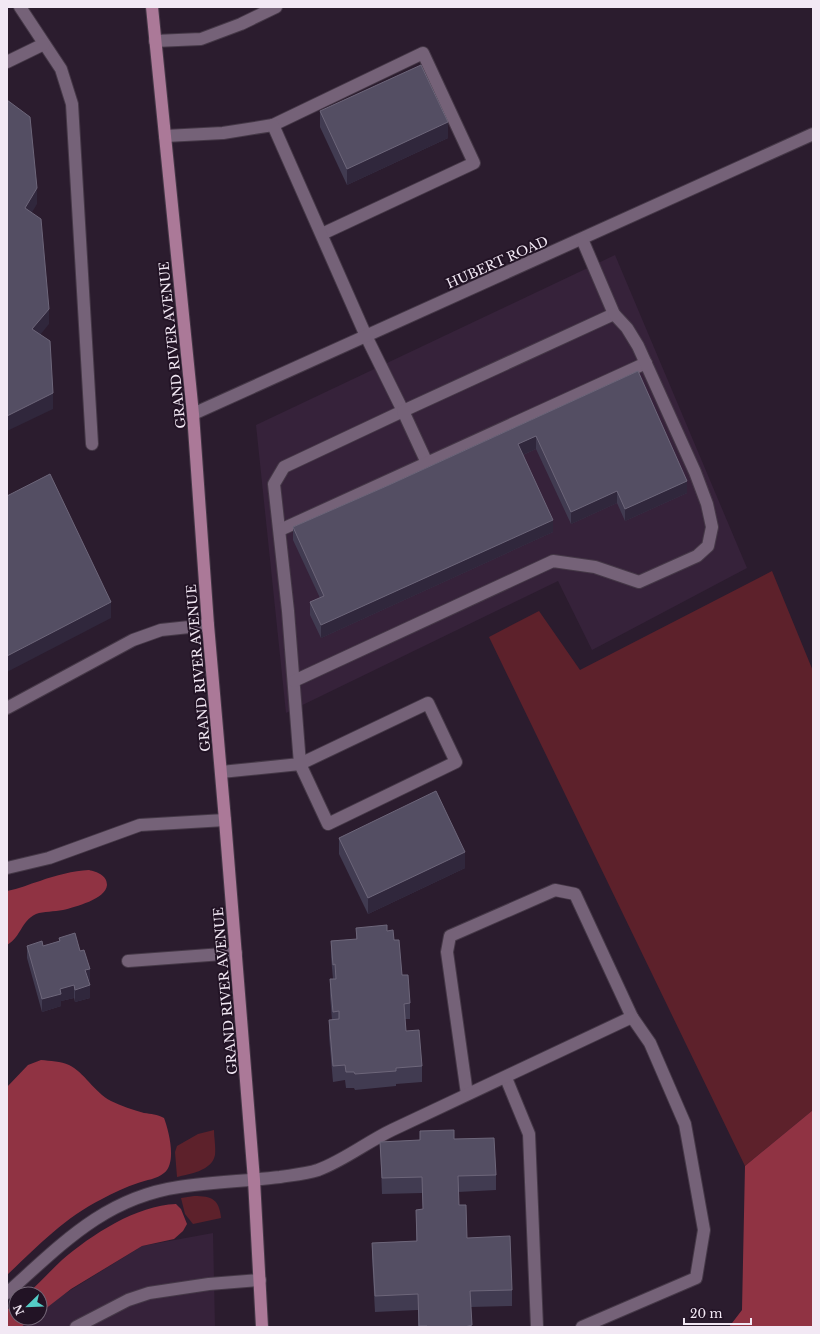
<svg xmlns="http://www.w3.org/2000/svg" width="820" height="1334" viewBox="0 0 820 1334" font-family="'Libre Baskerville',serif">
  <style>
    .built { fill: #36223a }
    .green { fill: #5d212b }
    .forest { fill: #903343 }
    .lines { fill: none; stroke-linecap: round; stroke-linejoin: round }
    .minor-casing { stroke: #453847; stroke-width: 14 }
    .major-casing { stroke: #453847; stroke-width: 14 }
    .minor { stroke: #756278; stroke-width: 12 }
    .major { stroke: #ab7998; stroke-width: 12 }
    .wall { fill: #413b51 }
    .shaded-wall { fill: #30273c }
    .building { fill: #544e63; stroke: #6d667a }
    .labels { text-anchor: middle; stroke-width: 4; stroke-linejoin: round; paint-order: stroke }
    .street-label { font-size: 13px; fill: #f2e8f4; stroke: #221325 }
  </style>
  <rect width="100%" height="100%" fill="#2b1c2e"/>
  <g class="built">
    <polygon points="615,255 747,568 592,650 558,581 286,713 256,425"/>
    <polygon points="213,1233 215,1327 10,1327 25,1318 40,1318 40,1309 142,1246"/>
  </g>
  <g class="green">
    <polygon points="772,571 813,671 813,1110 745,1166 489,637 539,611 580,670"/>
    <path d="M214 1130C214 1138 216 1147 215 1155 212 1171 189 1174 177 1177L175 1152 177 1146 198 1134Z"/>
    <path d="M194 1196C212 1196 219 1199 221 1218L193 1224 185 1214 181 1198Z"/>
  </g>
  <g class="forest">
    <path d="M89 870C97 872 107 875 107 885 106 899 75 907 63 910 54 912 44 911 36 914 20 922 22 936 7 945V891C19 889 29 884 40 881 56 875 73 871 89 870Z"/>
    <path d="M41 1060C50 1061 61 1061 69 1065 84 1072 94 1092 111 1101 121 1106 133 1110 144 1113 151 1114 157 1114 164 1118 169 1131 177 1163 164 1173 157 1179 146 1180 138 1183 126 1187 113 1193 102 1199 64 1218 37 1247 7 1275V1087L28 1065Z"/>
    <polygon points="813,1110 813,1327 729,1327 742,1310 745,1166"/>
    <path d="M176 1204 181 1209 187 1224 183 1231 174 1239 142 1246 71 1289 40 1313V1294H27C40 1283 50 1271 62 1260 91 1235 137 1205 176 1204Z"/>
    <polygon points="16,1303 16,1318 33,1318 21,1327 7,1327 7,1310"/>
  </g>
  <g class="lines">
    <g class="minor-casing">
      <g id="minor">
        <polyline points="20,7 61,69 72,104 92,444"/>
        <polyline points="155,41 201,39 241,24 276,7"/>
        <polyline points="7,62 44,44"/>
        <polyline points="273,125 423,53 474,163 322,234"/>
        <polyline points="165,136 223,133 273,125 366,336 403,411 284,467 274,484 288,611 300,764 328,824 456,762 428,703 300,764 221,772"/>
        <polyline points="193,414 813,134"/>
        <polyline points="427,463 403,411 614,314 582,239"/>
        <polyline points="280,530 646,363"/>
        <polyline points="294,681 553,561 595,567 639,582 697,556 708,546 712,527 707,504 695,472 638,346 627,328 614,314"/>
        <polyline points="7,708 133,640 161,630 208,625"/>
        <polyline points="7,868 49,858 140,825 225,820"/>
        <polyline points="128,961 236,953"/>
        <polyline points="506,1078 529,1134 537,1327"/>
        <polyline points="467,1094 447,952 450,936 555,890 575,894 632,1017"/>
        <path d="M7 1293C61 1245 104 1198 179 1187 213 1182 247 1181 280 1177 293 1175 306 1174 318 1170 343 1161 367 1142 392 1130 472 1092 552 1055 632 1017L650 1043 685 1124 704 1230 696 1278 582 1327"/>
        <polyline points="76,1327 128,1300 149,1293 209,1284 260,1280"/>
      </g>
    </g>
    <g class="major-casing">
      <polyline id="major" points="152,7 193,414 208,625 225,820 254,1180 262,1327"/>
    </g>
    <use href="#minor" class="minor"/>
    <use href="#major" class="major"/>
  </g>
  <g class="wall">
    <polygon points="320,111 448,138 347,185 320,127"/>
    <polygon points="638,371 687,493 625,521 617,503 571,524 536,449 523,455 553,532 321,638 310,615 310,602 320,598 293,540 293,527 389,485"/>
    <polygon points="339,838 465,868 368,914 339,854"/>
    <polygon points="356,928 387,931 394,940 402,975 410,1003 410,1019 405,1019 406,1031 422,1066 422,1082 396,1084 396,1086 355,1090 354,1088 346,1088 345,1080 333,1082 329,1036 329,1020 332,1020 330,995 330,979 333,979 331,957 331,941 356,939"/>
    <polygon points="59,938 80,951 90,981 89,981 90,998 75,1002 74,998 61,1001 61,1006 42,1012 27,958 27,946 43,946 59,941"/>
    <polygon points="420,1131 454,1139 496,1175 496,1190 458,1192 459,1205 467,1238 512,1290 512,1306 471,1307 472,1327 418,1327 418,1310 375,1312 372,1258 372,1243 416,1241 416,1210 423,1209 422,1193 382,1194 380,1142 420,1140"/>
  </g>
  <g class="shaded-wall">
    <polygon points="448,122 448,138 347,185 347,169"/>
    <polygon points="37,188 37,204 25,224 25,208"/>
    <polygon points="49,309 49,324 32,345 32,329"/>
    <polygon points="53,393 53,409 7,431 7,416"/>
    <polygon points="536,436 536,449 518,457 518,444"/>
    <polygon points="687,481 687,493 625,521 625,509"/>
    <polygon points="617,491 617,503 571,524 571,512"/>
    <polygon points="553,520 553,532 321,638 321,625"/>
    <polygon points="111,602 111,618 7,672 7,656"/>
    <polygon points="465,852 465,868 368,914 368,898"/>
    <polygon points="90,969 90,981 85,982 85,970"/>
    <polygon points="74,985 74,998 61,1001 61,1006 42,1012 42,999 60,989"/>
    <polygon points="90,985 90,998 75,1002 75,990"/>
  </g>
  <g class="building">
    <polygon points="421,65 448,122 347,169 320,111"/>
    <polygon points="7,100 30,117 37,188 25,208 41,219 49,309 32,329 50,341 53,393 7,416"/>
    <polygon points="638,371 687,481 625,509 617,491 571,512 536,436 518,444 553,520 321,625 310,602 324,596 293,527 389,485"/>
    <polygon points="50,474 111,602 7,656 7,496"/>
    <polygon points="436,791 465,852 368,898 339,838"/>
    <polygon points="387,925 387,931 393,930 394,940 399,940 402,975 408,975 410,1003 404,1004 406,1031 419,1030 422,1066 396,1068 396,1071 355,1074 354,1072 346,1072 345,1065 333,1066 329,1020 339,1019 339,1011 333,1012 330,979 336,979 335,964 333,965 331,941 357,939 356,928"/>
    <polygon points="75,933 80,951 84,950 90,969 85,970 90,985 75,990 74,985 60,989 61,994 42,999 27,946 42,941 43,946 60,941 59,938"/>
    <polygon points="454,1130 454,1139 494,1138 496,1175 458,1176 459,1205 466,1205 467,1238 510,1236 512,1290 470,1291 472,1325 465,1327 427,1327 427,1326 419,1326 418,1294 375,1296 372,1243 417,1241 416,1210 423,1209 422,1177 382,1178 380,1142 420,1140 420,1131"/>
  </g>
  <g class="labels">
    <g class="street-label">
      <text transform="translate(497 262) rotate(-24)" y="5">HUBERT ROAD</text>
      <text transform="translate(172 345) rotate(-96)" y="5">GRAND RIVER AVENUE</text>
      <text transform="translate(198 668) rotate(-95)" y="5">GRAND RIVER AVENUE</text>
      <text transform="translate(225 991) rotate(-95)" y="5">GRAND RIVER AVENUE</text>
    </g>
  </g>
  <rect width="820" height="1334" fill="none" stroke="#f2e8f4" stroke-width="16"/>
  <g transform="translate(28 1306) rotate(247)"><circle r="19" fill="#221325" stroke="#756878"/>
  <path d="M0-3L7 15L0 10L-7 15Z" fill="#54cdc7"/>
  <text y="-6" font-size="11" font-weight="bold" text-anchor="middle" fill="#f2e8f4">N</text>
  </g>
  <path d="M684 1318v6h67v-6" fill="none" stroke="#f2e8f4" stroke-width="2"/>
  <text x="690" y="1318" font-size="12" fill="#f2e8f4" stroke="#221325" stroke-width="3" paint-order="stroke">20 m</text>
</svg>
